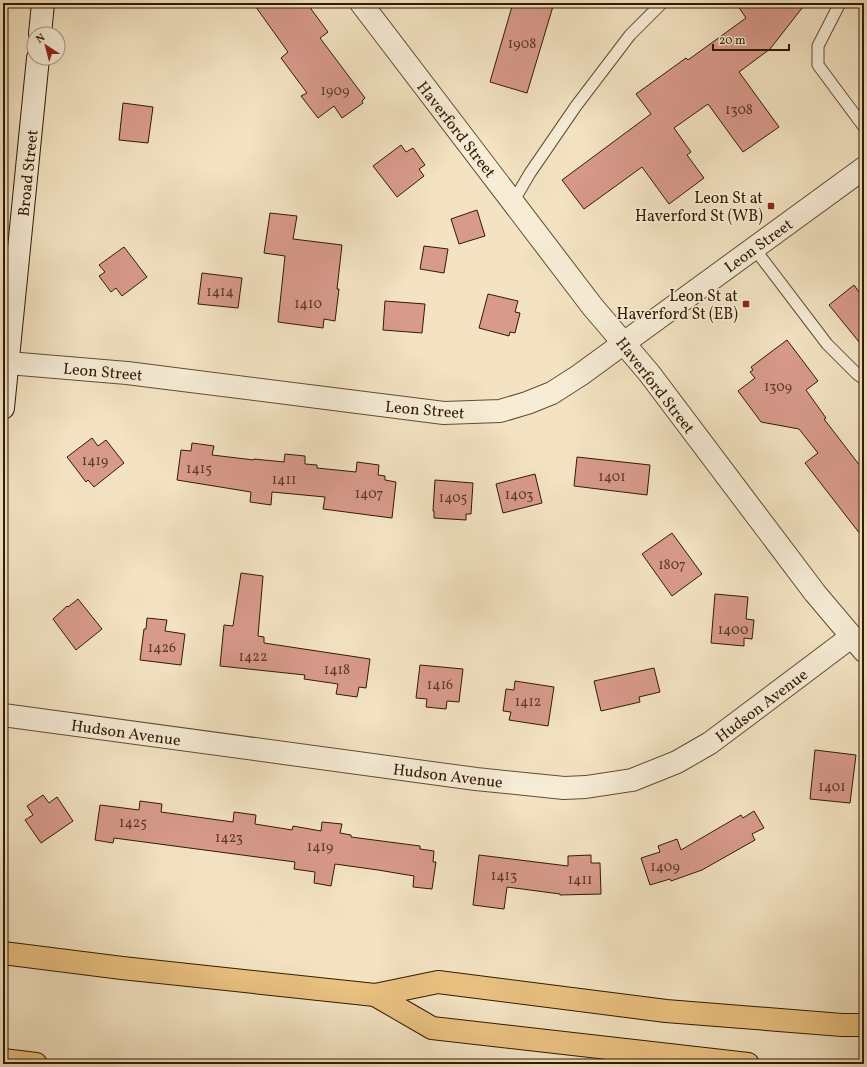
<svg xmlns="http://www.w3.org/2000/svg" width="867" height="1067" viewBox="0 0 867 1067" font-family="Vollkorn,serif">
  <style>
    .building { fill: #d89a8c; stroke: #321a00 }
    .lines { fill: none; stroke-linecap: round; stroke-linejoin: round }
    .service-casing { stroke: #624c30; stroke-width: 13 }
    .minor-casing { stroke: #624c30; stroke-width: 24 }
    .tertiary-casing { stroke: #624c30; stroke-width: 24 }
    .secondary-casing { stroke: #321a00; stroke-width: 24 }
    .motorway-casing { stroke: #321a00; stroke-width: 24 }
    .service { stroke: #f7edd7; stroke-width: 11 }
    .minor { stroke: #f7edd7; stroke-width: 22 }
    .tertiary { stroke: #f7edd7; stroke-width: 22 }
    .secondary { stroke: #f7edd7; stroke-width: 22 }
    .motorway { stroke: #eac281; stroke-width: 22 }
    .poi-dot { fill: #8f2418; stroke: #f7edd7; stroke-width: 1.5 }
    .labels { text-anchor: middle; stroke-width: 3.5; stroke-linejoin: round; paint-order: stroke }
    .number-label { font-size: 14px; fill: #5c3a23 }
    .street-label { font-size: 16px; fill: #321a00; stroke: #f7edd7 }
    .poi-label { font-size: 16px; fill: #321a00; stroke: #f7edd7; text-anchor: end }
  </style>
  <rect width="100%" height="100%" fill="#f3e3c2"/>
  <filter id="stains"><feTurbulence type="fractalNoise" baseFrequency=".005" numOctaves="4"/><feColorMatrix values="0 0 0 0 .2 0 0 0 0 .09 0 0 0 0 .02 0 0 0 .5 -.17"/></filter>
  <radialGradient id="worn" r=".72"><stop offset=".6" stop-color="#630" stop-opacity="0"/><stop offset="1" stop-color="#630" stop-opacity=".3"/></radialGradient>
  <g class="building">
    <polygon points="253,3 311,3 311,9 328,32 320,38 365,98 362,101 363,103 342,118 334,106 318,118 301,96 307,93 281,58 288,52"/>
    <polygon points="513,3 554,3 527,93 490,82"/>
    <polygon points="736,3 806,3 770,49 739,72 779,127 743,152 708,104 674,128 691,152 687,155 704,178 669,204 642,167 584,209 562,180 651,114 636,94 686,58 688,60 746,18"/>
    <polygon points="123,103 153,107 148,143 119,140"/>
    <polygon points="401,145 406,152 413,148 425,165 419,169 424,176 397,197 373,166"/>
    <polygon points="477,210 485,236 459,244 451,219"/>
    <polygon points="270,213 297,216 293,239 342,245 337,289 339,289 335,321 324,319 323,328 278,322 285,256 264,253"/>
    <polygon points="424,246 448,249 444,273 420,269"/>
    <polygon points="124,247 147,277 122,296 116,288 111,292 99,276 105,272 99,265"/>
    <polygon points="202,273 242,278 238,308 198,304"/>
    <polygon points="854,285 864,299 864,348 829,305"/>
    <polygon points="488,294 518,301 515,312 520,313 515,333 510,332 509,336 479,328"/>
    <polygon points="385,301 425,304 422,333 383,330"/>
    <polygon points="787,340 818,381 806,390 826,418 824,419 864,471 864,539 805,463 818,453 799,429 761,422 738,391 755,378 750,372 753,370 751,367"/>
    <polygon points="92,438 98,446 106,440 124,463 94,487 88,480 86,482 67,457"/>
    <polygon points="192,443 214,446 212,455 254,460 254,459 284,462 285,454 305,456 305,464 317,465 317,468 356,472 357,462 379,465 378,475 385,476 385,480 396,482 392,518 323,509 325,497 272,492 271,505 250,502 251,492 177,480 181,450 191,451"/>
    <polygon points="577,457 650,465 647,495 574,486"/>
    <polygon points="535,474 542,503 503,513 496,484"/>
    <polygon points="435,480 473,483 471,514 466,514 466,520 434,518 434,511 433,511"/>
    <polygon points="672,533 702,574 672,596 642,554"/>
    <polygon points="241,573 263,576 258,636 264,637 264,643 370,659 366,688 359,687 357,697 336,694 338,684 304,679 305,675 220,666 224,625 233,626"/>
    <polygon points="715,594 748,597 746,619 754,620 752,639 744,638 744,646 711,643"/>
    <polygon points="78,599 102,629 76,650 53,619 67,606 68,607"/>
    <polygon points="147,618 167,620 165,631 185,634 181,665 140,660 144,629 146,629"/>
    <polygon points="420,665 463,669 459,702 447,701 446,709 426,707 427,699 416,698"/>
    <polygon points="654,668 660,692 639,697 640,702 601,711 594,681"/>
    <polygon points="515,681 554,687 548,726 509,720 511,712 503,711 506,689 514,690"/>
    <polygon points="815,750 856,755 850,803 810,799"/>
    <polygon points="43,795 49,803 57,797 73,821 41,843 25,820 33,815 27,806"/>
    <polygon points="140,801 162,804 161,812 233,822 234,812 256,815 255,824 292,830 293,826 321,831 322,822 342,824 340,833 351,835 351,837 420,846 420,849 434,851 433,862 436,862 432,889 413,887 414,876 378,870 335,864 331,886 314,883 315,872 294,869 295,862 114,838 113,843 95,840 100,805 139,810"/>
    <polygon points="754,811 764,828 752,834 755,840 702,870 671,881 670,879 650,885 641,858 660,852 658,846 677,839 681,850 741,815 743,818"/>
    <polygon points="479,855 568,866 568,856 591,855 591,863 600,863 601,894 560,895 560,894 507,887 504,909 473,905"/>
  </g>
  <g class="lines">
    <g class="service-casing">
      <g id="service">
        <polyline points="840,3 818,46 818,65 864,127"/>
        <polyline points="513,202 530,173 576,106 630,35 662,3"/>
        <polyline points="754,248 827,344 857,374 864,379"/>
      </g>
    </g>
    <g class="minor-casing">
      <g id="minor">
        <polyline points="361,3 592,306 649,373 815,593 864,651"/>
        <polyline points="3,715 476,779 564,788 586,787 632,780 677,762 710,743 851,637"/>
      </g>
    </g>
    <g class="tertiary-casing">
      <polyline id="tertiary" points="8,363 127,373 444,413 500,411 527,403 552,393 580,375 864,168"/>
    </g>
    <g class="secondary-casing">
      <g id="secondary">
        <polyline points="40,34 43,3"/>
        <polyline points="3,408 38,58"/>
      </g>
    </g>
    <g class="motorway-casing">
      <g id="motorway">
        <polyline points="3,953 122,968 375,995 438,982 666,1011 842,1025 864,1025"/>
        <polyline points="375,995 432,1028 748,1064"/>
        <polyline points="3,1060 36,1064"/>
      </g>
    </g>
    <use href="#service" class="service"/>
    <use href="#minor" class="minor"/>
    <use href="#tertiary" class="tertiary"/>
    <use href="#secondary" class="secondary"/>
    <use href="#motorway" class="motorway"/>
  </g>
  <g class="poi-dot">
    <rect x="767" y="202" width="8" height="8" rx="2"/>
    <rect x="742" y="300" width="8" height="8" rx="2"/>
  </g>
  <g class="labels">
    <g class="number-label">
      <text x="522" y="48">1908</text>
      <text x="335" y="95">1909</text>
      <text x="739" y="114">1308</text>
      <text x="220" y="296">1414</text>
      <text x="308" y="308">1410</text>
      <text x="778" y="391">1309</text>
      <text x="95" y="465">1419</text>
      <text x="199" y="473">1415</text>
      <text x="612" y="481">1401</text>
      <text x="284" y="484">1411</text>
      <text x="369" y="498">1407</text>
      <text x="519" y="499">1403</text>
      <text x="453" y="502">1405</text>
      <text x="672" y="569">1807</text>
      <text x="733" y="634">1400</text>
      <text x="162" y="652">1426</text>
      <text x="253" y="661">1422</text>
      <text x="337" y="674">1418</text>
      <text x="440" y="689">1416</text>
      <text x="528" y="706">1412</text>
      <text x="832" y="791">1401</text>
      <text x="133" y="827">1425</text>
      <text x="229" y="842">1423</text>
      <text x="320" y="851">1419</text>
      <text x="665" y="871">1409</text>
      <text x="504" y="880">1413</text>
      <text x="580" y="884">1411</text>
    </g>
    <g class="street-label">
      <text transform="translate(457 129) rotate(52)" y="6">Haverford Street</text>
      <text transform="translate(27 173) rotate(-84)" y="6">Broad Street</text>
      <text transform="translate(758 245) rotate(-36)" y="6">Leon Street</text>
      <text transform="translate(103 371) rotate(5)" y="6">Leon Street</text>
      <text transform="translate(656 385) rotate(52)" y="6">Haverford Street</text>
      <text transform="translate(425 409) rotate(5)" y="6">Leon Street</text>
      <text transform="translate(761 705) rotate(-37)" y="6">Hudson Avenue</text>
      <text transform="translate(126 732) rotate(8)" y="6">Hudson Avenue</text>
      <text transform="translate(448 775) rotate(7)" y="6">Hudson Avenue</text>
    </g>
    <g class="poi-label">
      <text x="763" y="203">Leon St at<tspan x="763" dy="18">Haverford St (WB)</tspan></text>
      <text x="738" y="301">Leon St at<tspan x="738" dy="18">Haverford St (EB)</tspan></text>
    </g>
  </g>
  <rect width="867" height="1067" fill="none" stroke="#f3e3c2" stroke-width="16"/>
  <rect x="4" y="4" width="859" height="1059" fill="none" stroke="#321a00" stroke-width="2"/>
  <rect x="8" y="8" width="851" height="1051" fill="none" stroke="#321a00"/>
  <g transform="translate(46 46) rotate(324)"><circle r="19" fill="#f7edd7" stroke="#a89981"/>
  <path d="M0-3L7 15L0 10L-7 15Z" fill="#8f2418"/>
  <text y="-6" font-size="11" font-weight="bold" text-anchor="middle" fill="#321a00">N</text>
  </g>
  <path d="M713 44v6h76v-6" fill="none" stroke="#321a00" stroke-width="2"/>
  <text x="719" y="44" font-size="12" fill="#321a00" stroke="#f7edd7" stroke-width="3" paint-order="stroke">20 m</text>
  <rect width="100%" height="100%" filter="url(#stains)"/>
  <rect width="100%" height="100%" fill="url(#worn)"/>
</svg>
